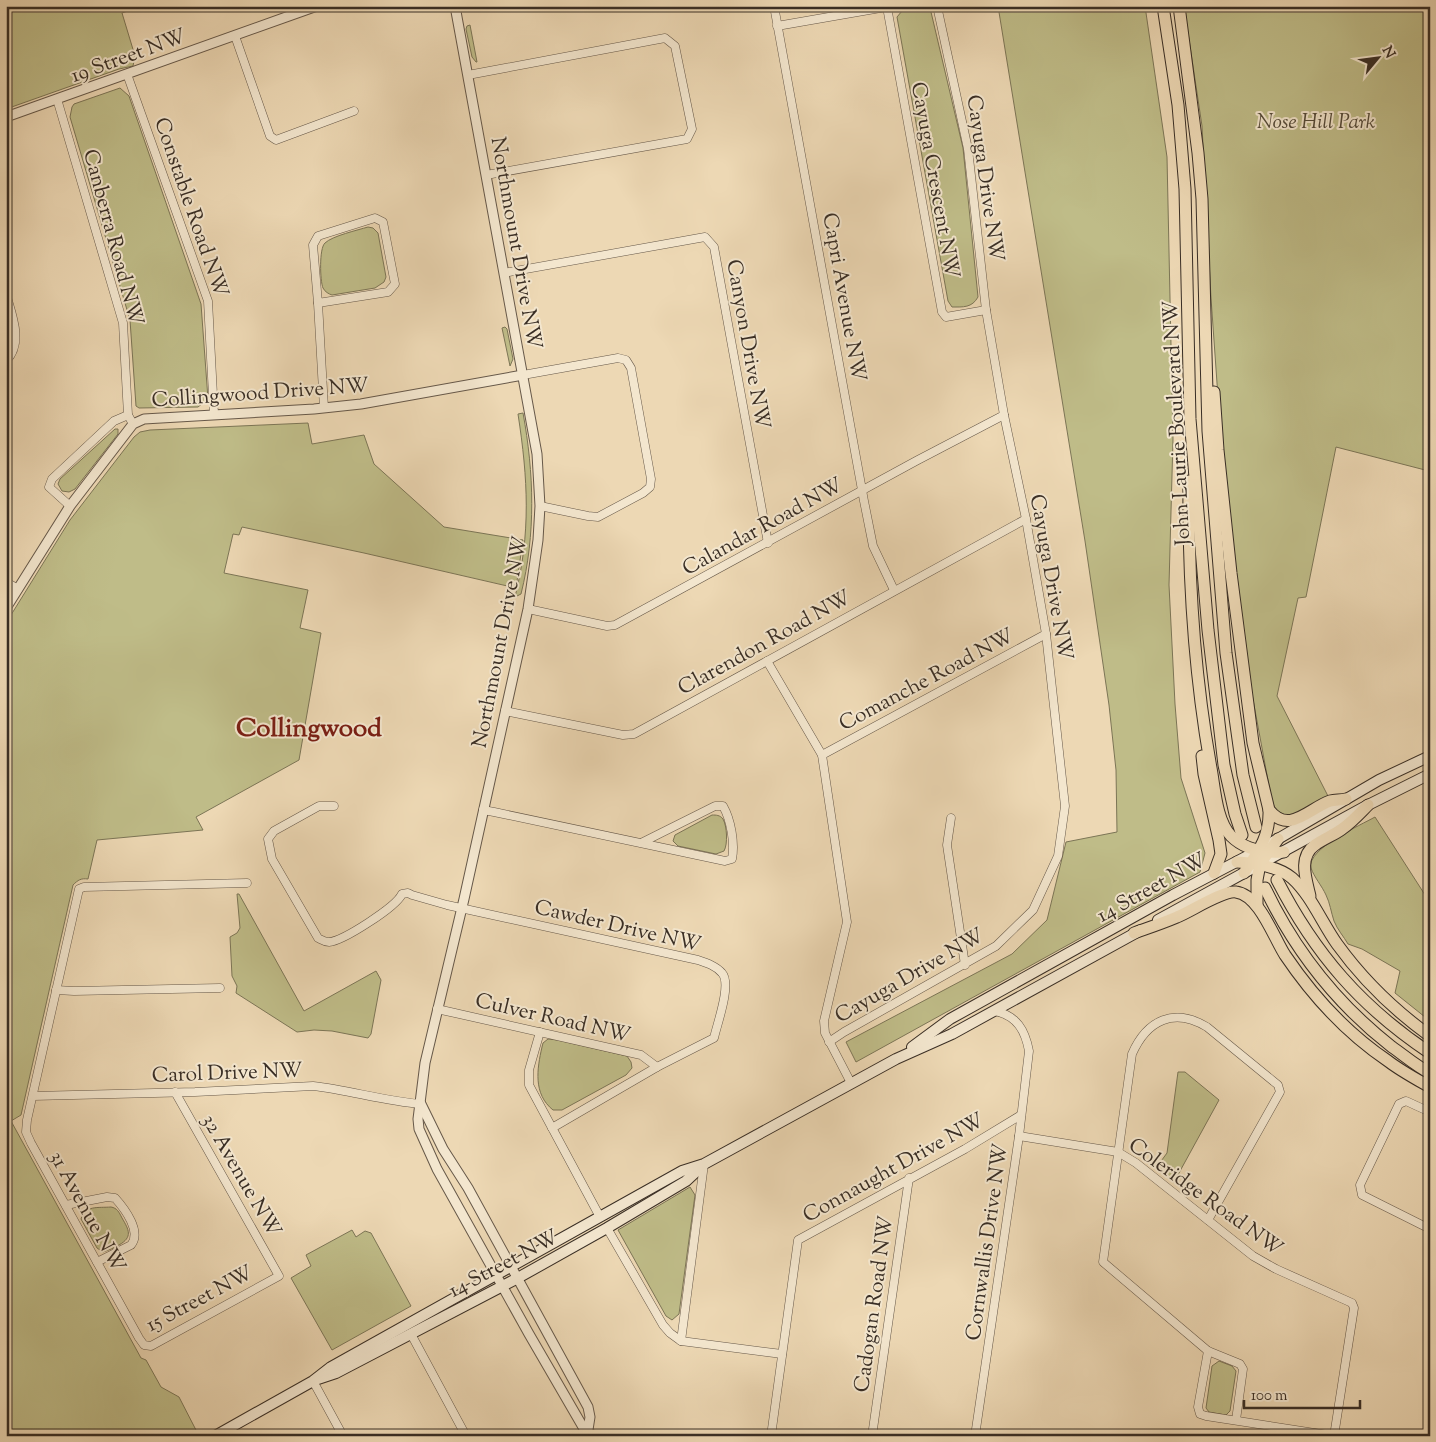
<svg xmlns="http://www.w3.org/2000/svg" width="1436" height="1442" viewBox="0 0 1436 1442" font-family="'Sorts Mill Goudy',serif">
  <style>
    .green { fill: #bfbc88; stroke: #7c7556 }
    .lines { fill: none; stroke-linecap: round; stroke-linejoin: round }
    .minor-casing { stroke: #665849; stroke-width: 9 }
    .tertiary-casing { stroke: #665849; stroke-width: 11 }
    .secondary-casing { stroke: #392e25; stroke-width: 12 }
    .primary-casing { stroke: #392e25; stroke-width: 13 }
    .minor { stroke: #f3e6ce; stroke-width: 8 }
    .tertiary { stroke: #f3e6ce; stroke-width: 9 }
    .secondary { stroke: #f3e6ce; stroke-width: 10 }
    .primary { stroke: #edd8b4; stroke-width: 11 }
    .labels { text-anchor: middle; stroke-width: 4; stroke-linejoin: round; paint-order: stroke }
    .street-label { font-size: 21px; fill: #392e25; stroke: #f3e6ce }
    .park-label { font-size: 21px; font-style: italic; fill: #544a39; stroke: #f3e6ce }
    .district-label { font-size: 26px; font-weight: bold; fill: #7a1f14; stroke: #f3e6ce }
  </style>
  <rect width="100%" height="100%" fill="#edd8b4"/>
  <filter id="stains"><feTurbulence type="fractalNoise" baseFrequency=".004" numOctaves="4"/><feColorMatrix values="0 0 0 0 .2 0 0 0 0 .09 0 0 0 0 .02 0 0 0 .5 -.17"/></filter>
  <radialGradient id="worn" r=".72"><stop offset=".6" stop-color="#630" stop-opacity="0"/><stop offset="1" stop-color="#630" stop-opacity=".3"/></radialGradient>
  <g class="green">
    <polygon points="6,6 141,6 122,13 135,56 133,66 119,69 6,109"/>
    <polygon points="998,6 1145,6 1167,157 1173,439 1169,585 1175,704 1181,778 1205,853 1200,872 856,1062 846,1042 1012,954 1047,920 1066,842 1117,832 1116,770 1109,705 1085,541"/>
    <path d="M1184 6H1430V467L1429 471 1336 447 1306 597 1298 598 1277 696 1329 798C1310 808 1284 829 1272 802L1252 694 1223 468 1211 298 1202 126Z"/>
    <path d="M924 7 931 12 963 148 978 297C972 308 963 307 952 307L948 301 897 17 902 11Z"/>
    <polygon points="470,25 477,62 476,62 472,57 466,29 467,26"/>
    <polygon points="120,88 129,96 201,304 208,399 198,407 139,408 136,406 130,320 70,117 72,107 74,104"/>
    <path d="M368 227 373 228 378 233 386 277 384 282 375 288 332 295C329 294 325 292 323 288 320 281 319 248 325 243 332 236 358 230 368 227Z"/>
    <polygon points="505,327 507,329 513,359 510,366 502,328"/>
    <path d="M523 413C534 473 536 534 521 594L515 597C531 533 528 479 518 414Z"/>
    <path d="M308 423 312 444 364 435 374 464 444 527 523 540 516 588 364 553 242 527 239 535 233 534 224 573 308 590 300 628 321 633 299 760 196 817 203 830 97 840 88 879C81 878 78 880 73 885L21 1115 11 1121 141 1358 146 1360 161 1387 179 1397 197 1432 189 1436H6V623L70 520 134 437 140 432 150 430Z"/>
    <polygon points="115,429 118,429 118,434 75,489 69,492 62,491 58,484 60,479"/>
    <path d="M712 815C716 815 720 815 723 819 727 826 728 844 724 851L716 854 678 846 673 841 675 835Z"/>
    <path d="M1375 817 1427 898V988L1430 994V1021L1395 993 1400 971 1362 949 1348 944C1344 937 1337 929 1334 921 1331 912 1330 903 1326 895 1322 886 1314 877 1311 868 1306 849 1361 825 1375 817Z"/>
    <polygon points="237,894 239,894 304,1011 376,971 381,980 371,1034 368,1038 332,1031 314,1030 297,1032 236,993 237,986 232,976 230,937 237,933 240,928"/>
    <path d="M548 1039 558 1040 627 1056 631 1062 632 1068 626 1075 562 1110H553C533 1094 537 1069 542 1047L543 1043Z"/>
    <polygon points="1178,1072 1185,1072 1219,1100 1174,1182 1156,1168 1167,1153"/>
    <polygon points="690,1187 695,1195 679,1314 672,1320 666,1316 618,1230"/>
    <path d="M111 1207C117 1208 119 1212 122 1218 129 1230 133 1237 119 1245 114 1248 109 1250 103 1252L97 1248 81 1219C85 1205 98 1208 111 1207Z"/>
    <polygon points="352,1230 356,1237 365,1231 371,1233 411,1306 332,1350 291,1278 311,1266 306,1255"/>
    <polygon points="1219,1361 1232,1366 1236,1371 1230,1411 1226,1415 1209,1412 1206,1408 1212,1366"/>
  </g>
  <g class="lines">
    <g class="minor-casing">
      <g id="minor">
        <polyline points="774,6 864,501 873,546 894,590"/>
        <polyline points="887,7 942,312 946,317 986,310"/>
        <polyline points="777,26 892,6"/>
        <polyline points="235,36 270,136 276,140 354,111"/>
        <polyline points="127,74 208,301 214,414"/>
        <polyline points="468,75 665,38 675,46 692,129 687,139 486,175"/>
        <polyline points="57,99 123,323 128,415 133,424"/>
        <polygon points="375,218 383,222 395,284 388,292 318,303 313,245 318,236"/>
        <polyline points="504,273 705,237 714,247 768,543"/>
        <path d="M6 294C12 315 24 343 6 361"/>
        <polyline points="318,303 324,408"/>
        <polyline points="523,375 618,358 626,360 631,368 651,479 650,487 643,493 598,517 588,516 540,506"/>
        <polyline points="70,506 49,487 52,479 114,421 128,415"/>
        <polyline points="6,582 18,589"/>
        <polyline points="528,609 607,626 615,625 916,461 1004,415"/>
        <polyline points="767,661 822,755 847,922 824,1021 825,1033 851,1083"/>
        <polyline points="505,711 623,735 634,734 1026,519"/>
        <polyline points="822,755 1046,634"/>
        <path d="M334 806H319L274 831 268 839 272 859 318 938C322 940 324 942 329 942 343 941 396 907 402 894L408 893 412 895 447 905 698 960C707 963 716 966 722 973 732 984 717 1024 714 1038L657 1067 552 1128"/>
        <path d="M483 810 494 812 725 861 732 859C735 843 731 820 723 806H715L641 843"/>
        <polyline points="951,818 947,845 965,965"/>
        <polyline points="56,990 74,991 220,988"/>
        <polyline points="437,1009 641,1055 657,1067"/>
        <polyline points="540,1032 529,1070 529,1085 600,1217"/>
        <polyline points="829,1042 844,1032 996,946 1033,910 1058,856 1065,806 1046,634 1026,519 1004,415 986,310 968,149 937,6"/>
        <polyline points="175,1092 279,1276 151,1346 144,1345 139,1338 31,1143 26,1132 27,1120 79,889 84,887 247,883"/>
        <path d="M33 1096 195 1092 313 1086C349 1090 384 1101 421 1104"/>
        <polyline points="1430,1112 1406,1101 1399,1104 1360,1185 1362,1195 1430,1229"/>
        <polyline points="1019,1136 1118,1152 1136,1163 1253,1256 1276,1269 1352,1303 1354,1308 1334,1436"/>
        <path d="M66 1205 107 1197 115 1198C125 1209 142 1232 131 1245L97 1262"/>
        <path d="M1208 1220 1280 1092 1278 1085 1207 1027C1174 1007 1147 1020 1132 1054L1103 1262 1208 1351 1240 1364 1243 1369 1236 1420"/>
        <polyline points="607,1228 663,1325 670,1333 681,1341 782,1354"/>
        <polyline points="411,1334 466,1436"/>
        <polyline points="681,1341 704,1164"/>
        <polyline points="1208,1351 1198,1407 1200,1414 1206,1416 1334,1436"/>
        <polyline points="313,1381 343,1436"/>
        <polyline points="771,1436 798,1240 965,1149 1021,1115"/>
        <polyline points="872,1436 909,1178"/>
        <path d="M975 1436 1019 1136 1029 1051C1025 1030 1017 1016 995 1011"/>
      </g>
    </g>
    <g class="tertiary-casing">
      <g id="tertiary">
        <polyline points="455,6 537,454 540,506 538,540 528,609 464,899 425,1063 418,1119 419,1129 437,1169 529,1334 587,1434 597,1436"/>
        <polyline points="6,117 317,6"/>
        <polyline points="6,608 70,506 133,424 144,419 314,409 361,404 523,375"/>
        <polyline points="421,1104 443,1149 468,1188 588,1407 590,1417 587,1436"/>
      </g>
    </g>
    <g class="secondary-casing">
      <g id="secondary">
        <polyline points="1158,920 1368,805 1430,774"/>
        <polyline points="912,1047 950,1019 1173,895 1259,850 1379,780 1430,756"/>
        <polyline points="318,1379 336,1373 516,1279 607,1228 686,1181 701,1167"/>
        <polyline points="215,1436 313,1381 331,1367 682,1171 704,1164 896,1059 952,1034 1141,930"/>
      </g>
    </g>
    <g class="primary-casing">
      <g id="primary">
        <polyline points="1163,6 1178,105 1185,189 1190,419 1208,630 1224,765 1235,814 1242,835"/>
        <polyline points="1179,6 1198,153 1202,199 1208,431 1226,653 1243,775 1256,827"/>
        <path d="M1214 392 1218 450 1231 573 1253 743 1269 810C1289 835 1308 809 1330 801 1335 800 1341 800 1346 799"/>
        <path d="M1189 481C1188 577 1194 673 1211 768 1215 789 1216 820 1231 836 1245 850 1266 853 1284 852"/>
        <polyline points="1202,756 1204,774 1219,840 1221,854 1214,873"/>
        <path d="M1237 862C1254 863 1278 866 1292 878 1311 895 1322 923 1337 944 1363 980 1394 1010 1430 1036"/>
        <path d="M1244 873C1258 852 1270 837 1269 810"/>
        <path d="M1277 880C1315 954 1361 1007 1430 1053"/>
        <path d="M1265 888C1295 951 1337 1004 1392 1047 1405 1056 1416 1066 1430 1073"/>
        <path d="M1310 896C1306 879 1298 857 1315 845 1323 839 1334 835 1342 829 1352 822 1360 813 1368 805"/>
        <polyline points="1257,905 1257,880 1260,864 1278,839"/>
        <path d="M1134 933C1148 928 1163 923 1177 917 1190 912 1223 890 1236 892 1259 895 1273 936 1285 955 1312 995 1348 1034 1388 1061 1401 1071 1416 1079 1430 1087"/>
      </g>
    </g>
    <use href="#minor" class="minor"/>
    <use href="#tertiary" class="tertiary"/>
    <use href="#secondary" class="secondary"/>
    <use href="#primary" class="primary"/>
  </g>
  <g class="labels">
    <g class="street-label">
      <text transform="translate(128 55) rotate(-20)" y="7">19 Street NW</text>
      <text transform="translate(986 178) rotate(82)" y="7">Cayuga Drive NW</text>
      <text transform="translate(936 180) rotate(80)" y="7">Cayuga Crescent NW</text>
      <text transform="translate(192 207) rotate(71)" y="7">Constable Road NW</text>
      <text transform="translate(114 237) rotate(75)" y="7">Canberra Road NW</text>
      <text transform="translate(517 243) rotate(80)" y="7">Northmount Drive NW</text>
      <text transform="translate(845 297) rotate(80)" y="7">Capri Avenue NW</text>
      <text transform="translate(749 344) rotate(80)" y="7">Canyon Drive NW</text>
      <text transform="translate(260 392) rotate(-4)" y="7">Collingwood Drive NW</text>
      <text transform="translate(1176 423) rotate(-93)" y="7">John Laurie Boulevard NW</text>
      <text transform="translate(762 526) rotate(-29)" y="7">Calandar Road NW</text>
      <text transform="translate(1052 577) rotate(80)" y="7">Cayuga Drive NW</text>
      <text transform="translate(499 642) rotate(-79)" y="7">Northmount Drive NW</text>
      <text transform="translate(764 642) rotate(-29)" y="7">Clarendon Road NW</text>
      <text transform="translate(926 679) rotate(-28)" y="7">Comanche Road NW</text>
      <text transform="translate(1151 887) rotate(-29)" y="7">14 Street NW</text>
      <text transform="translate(618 925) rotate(13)" y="7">Cawder Drive NW</text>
      <text transform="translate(909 975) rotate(-30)" y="7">Cayuga Drive NW</text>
      <text transform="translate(553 1017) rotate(13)" y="7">Culver Road NW</text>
      <text transform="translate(227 1072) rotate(-2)" y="7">Carol Drive NW</text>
      <text transform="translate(893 1167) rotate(-29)" y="7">Connaught Drive NW</text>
      <text transform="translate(242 1175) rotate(60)" y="7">32 Avenue NW</text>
      <text transform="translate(1206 1196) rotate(36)" y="7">Coleridge Road NW</text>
      <text transform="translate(88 1211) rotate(61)" y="7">31 Avenue NW</text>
      <text transform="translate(986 1242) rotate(-82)" y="7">Cornwallis Drive NW</text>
      <text transform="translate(503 1263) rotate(-28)" y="7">14 Street NW</text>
      <text transform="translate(199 1298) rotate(-28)" y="7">15 Street NW</text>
      <text transform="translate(873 1304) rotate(-82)" y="7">Cadogan Road NW</text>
    </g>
    <g class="park-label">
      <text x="1316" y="128">Nose Hill Park</text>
    </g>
    <g class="district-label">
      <text x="309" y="736">Collingwood</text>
    </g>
  </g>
  <rect width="1436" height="1442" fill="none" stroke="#edd8b4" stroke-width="25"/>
  <rect x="8" y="8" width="1421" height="1427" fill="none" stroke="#392e25" stroke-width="2.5"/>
  <rect x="12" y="12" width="1411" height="1417" fill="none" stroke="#392e25"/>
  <g transform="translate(1378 58) rotate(61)" stroke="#f3e6ce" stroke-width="4" paint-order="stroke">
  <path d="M0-4L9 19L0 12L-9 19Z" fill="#392e25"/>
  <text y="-8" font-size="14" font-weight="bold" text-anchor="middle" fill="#392e25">N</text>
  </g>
  <path d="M1244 1400v8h116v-8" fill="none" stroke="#392e25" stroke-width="2.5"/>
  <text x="1251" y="1400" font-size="15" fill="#392e25" stroke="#f3e6ce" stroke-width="4" paint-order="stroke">100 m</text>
  <rect width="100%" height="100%" filter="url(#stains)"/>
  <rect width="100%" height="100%" fill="url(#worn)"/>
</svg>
